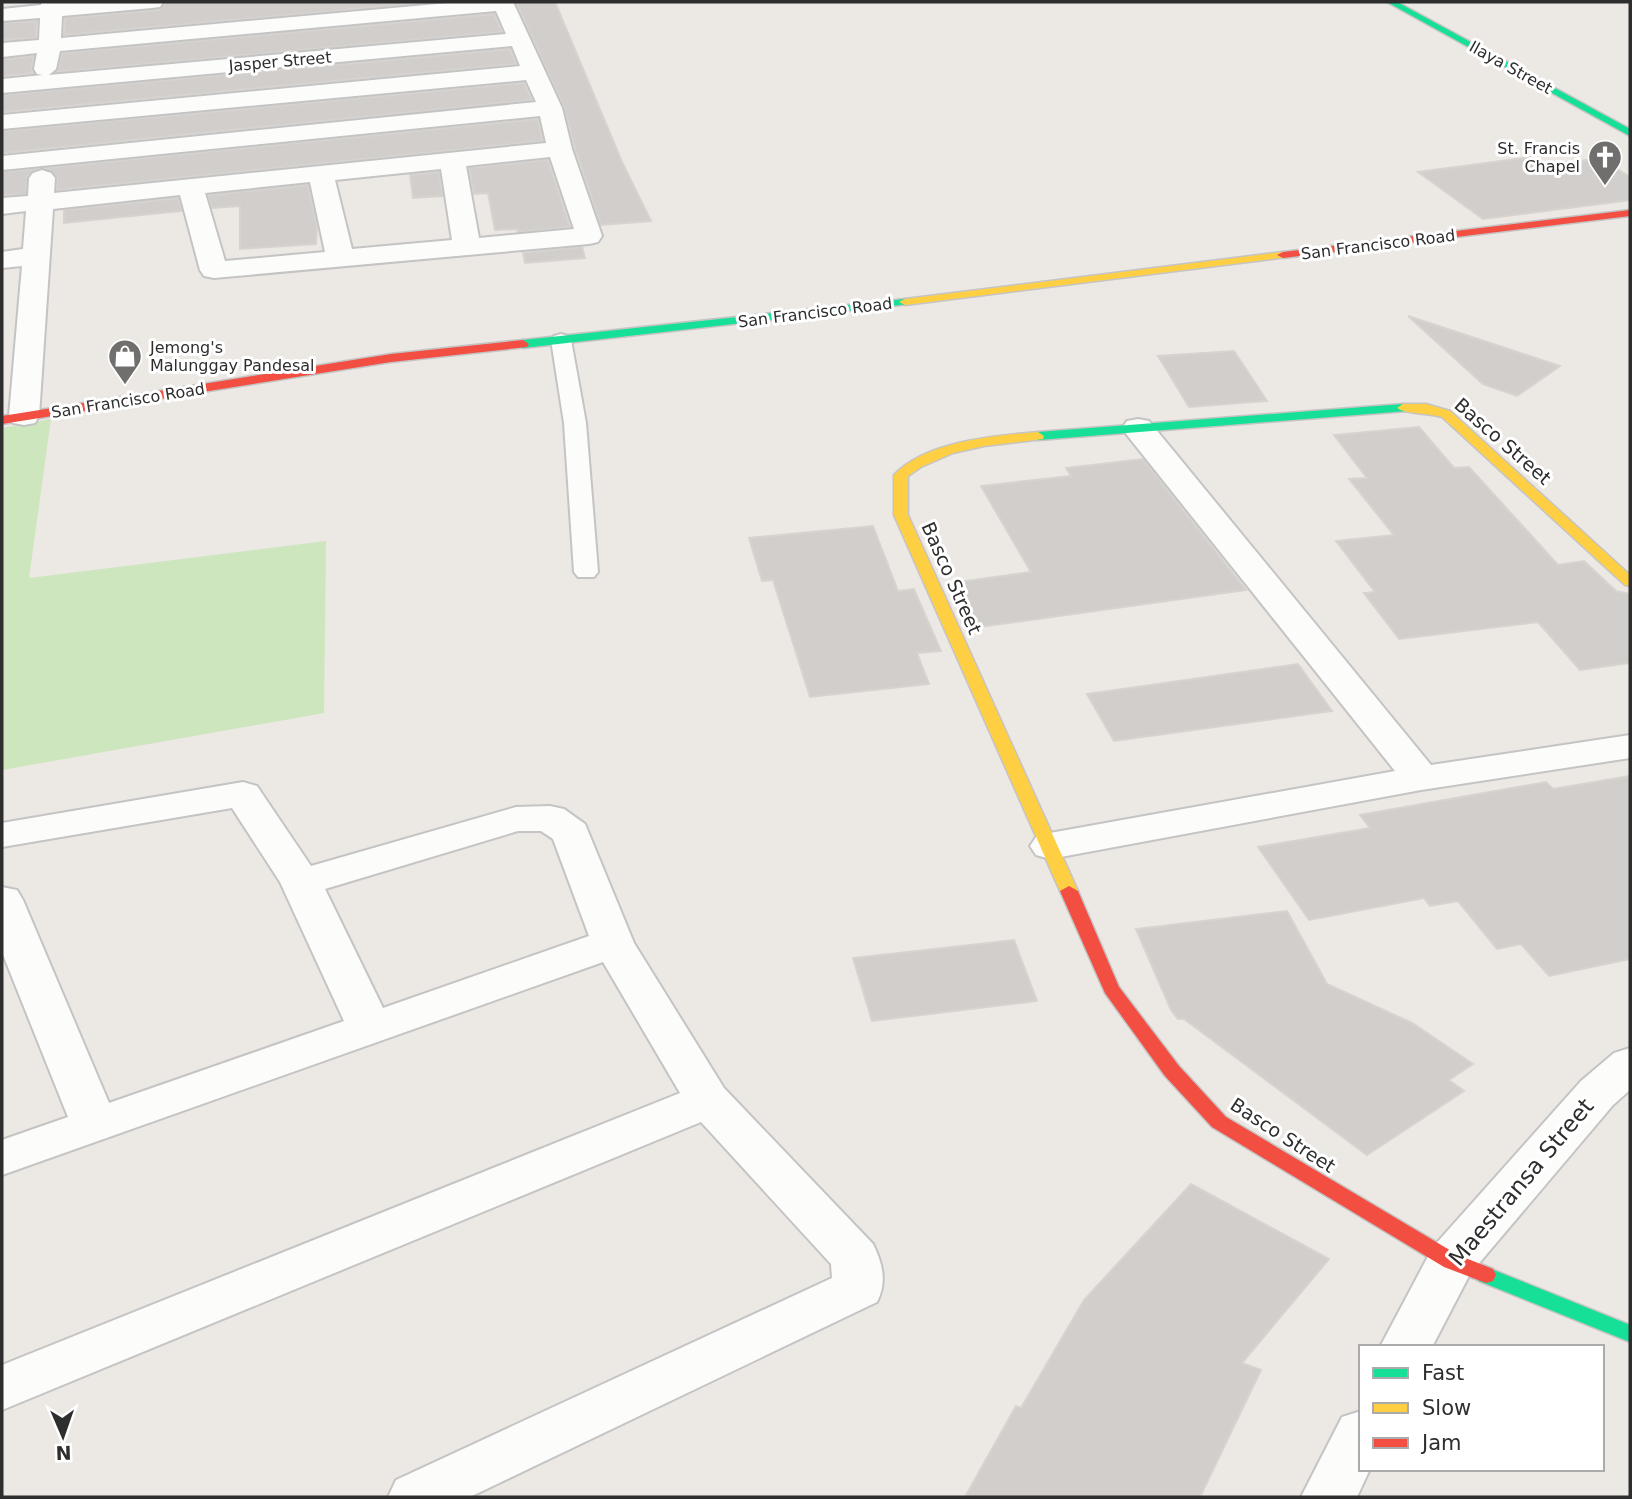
<svg xmlns="http://www.w3.org/2000/svg" width="1632" height="1499" viewBox="0 0 1632 1499" font-family="'DejaVu Sans',sans-serif">
  <style>
    .green { fill: #cee6be }
    .building { fill: #d1cecb; stroke: #d7d4d0; stroke-width: 2 }
    .lines { fill: none; stroke-linecap: round; stroke-linejoin: round }
    .lane-casing { stroke: #c5c4c5; stroke-width: 4 }
    .street-casing { stroke: #c5c4c5; stroke-width: 4 }
    .fast-casing { stroke: #c5c4c5; stroke-width: 3 }
    .slow-casing { stroke: #c5c4c5; stroke-width: 3 }
    .jam-casing { stroke: #c5c4c5; stroke-width: 3 }
    .lane { fill: #fcfcfb; fill-rule: evenodd }
    .street { fill: #fcfcfb; fill-rule: evenodd }
    .fast { fill: #16e098; fill-rule: evenodd }
    .slow { fill: #ffcf43; fill-rule: evenodd }
    .jam { fill: #f24e42; fill-rule: evenodd }
    .labels { text-anchor: middle; stroke-width: 6; stroke-linejoin: round; paint-order: stroke }
    .far-street-label { font-size: 16px; fill: #2e2e2e; stroke: #fff }
    .far-poi-label { font-size: 16px; fill: #2e2e2e; stroke: #fff; text-anchor: end }
    .street-label { font-size: 19px; fill: #2e2e2e; stroke: #fff }
    .near-street-label { font-size: 23px; fill: #2e2e2e; stroke: #fff }
  </style>
  <rect width="100%" height="100%" fill="#ece8e4"/>
  <polygon class="green" points="51,419 29,578 326,541 324,713 2,770 2,428"/>
  <g class="building">
    <polygon points="166,2 433,2 64,35 65,18 160,10"/>
    <polygon points="516,2 555,2 622,162 651,221 601,225 575,148 564,107"/>
    <polygon points="494,14 502,32 57,72 62,53"/>
    <polygon points="37,21 36,38 2,40 2,23"/>
    <polygon points="510,49 516,64 2,112 2,95"/>
    <polygon points="34,56 31,69 34,73 2,76 2,59"/>
    <polygon points="524,83 532,100 2,153 2,131"/>
    <polygon points="538,119 543,141 57,190 57,176 45,168"/>
    <polygon points="1532,157 1544,166 1600,158 1630,177 1630,200 1483,219 1418,172"/>
    <polygon points="548,160 570,227 518,232 517,229 495,230 488,193 474,194 469,168"/>
    <polygon points="36,169 27,176 26,194 2,195 2,172"/>
    <polygon points="439,172 443,196 413,198 410,175"/>
    <polygon points="308,185 317,226 316,244 240,249 240,206 212,208 208,195"/>
    <polygon points="178,198 182,211 64,223 64,210"/>
    <polygon points="582,247 585,258 525,263 523,253"/>
    <polygon points="1408,316 1560,366 1517,396 1483,384"/>
    <polygon points="1234,351 1267,401 1189,407 1158,356"/>
    <polygon points="1419,427 1454,468 1469,467 1558,565 1584,561 1616,591 1630,594 1630,663 1580,670 1538,622 1399,639 1364,593 1375,592 1336,541 1394,535 1349,479 1367,478 1334,435"/>
    <polygon points="1143,459 1246,590 972,628 952,583 1031,572 981,486 1071,476 1066,468"/>
    <polygon points="873,526 898,591 914,589 941,651 917,653 929,684 810,697 773,580 762,581 749,538"/>
    <polygon points="1298,664 1332,711 1114,741 1087,694"/>
    <polygon points="1630,776 1630,959 1549,976 1521,944 1497,949 1458,901 1430,906 1424,898 1309,920 1258,847 1370,828 1360,815 1546,782 1553,789"/>
    <polygon points="1287,911 1327,984 1412,1023 1473,1064 1449,1080 1464,1091 1367,1155 1184,1019 1178,1019 1171,1010 1136,929"/>
    <polygon points="1014,940 1037,1001 872,1021 853,958"/>
    <polygon points="1191,1184 1329,1259 1242,1363 1261,1370 1200,1497 965,1497 1016,1406 1021,1408 1084,1300"/>
  </g>
  <g class="lines">
    <g class="lane-casing">
      <polygon id="lane" points="561,334 568,336 571,340 586,423 598,572 594,577 578,577 574,572 564,423 551,340 554,336"/>
    </g>
    <g class="street-casing">
      <g id="street">
        <path d="M42 2H163L160 7 152 8 62 16 61 38 459 2H513L562 108 572 149 602 236 598 242 589 244 214 278 204 276 200 270 180 195 53 209 39 416 35 423 24 425 13 423 9 416 22 266 2 268V252L23 249 26 211 2 214V198L28 196 29 178 33 173 42 170 51 173 55 178 54 193 546 143 540 116 2 170V156L536 102 526 80 2 129V115L520 66 512 46 2 93V79L43 75 37 74 34 69 37 53 2 57V43L39 40 40 18 2 21V9L41 5ZM496 11 506 34 49 75 56 69 60 51ZM550 157 574 229 479 238 466 166ZM441 169 452 240 352 249 335 180ZM310 182 325 252 225 261 205 193Z"/>
        <polygon points="1138,419 1149,421 1431,765 1630,735 1630,758 1421,790 1050,859 1036,855 1030,846 1036,837 1050,833 1395,771 1127,435 1122,428 1127,421"/>
        <path d="M243 782 257 786 311 866 516 807 550 806 564 809 585 824 634 943 724 1088 873 1244C883 1264 887 1283 877 1302L470 1497H388L396 1480 832 1278 831 1264 701 1122 2 1410V1365L680 1093 603 962 2 1175V1140L68 1117 2 952V887L17 890 23 900 109 1103 344 1021 280 882 232 808 2 847V823ZM518 831H541L553 839 589 936 383 1008 325 889Z"/>
        <polygon points="1630,1048 1630,1090 1613,1105 1470,1274 1432,1347 1380,1347 1433,1247 1581,1081 1614,1053"/>
        <polygon points="1361,1411 1361,1469 1370,1469 1357,1497 1301,1497 1342,1417"/>
      </g>
    </g>
    <g class="fast-casing">
      <g id="fast">
        <polygon points="1387,2 1397,2 1630,129 1630,136"/>
        <polygon points="905,299 911,302 909,304 523,348 517,344 523,340"/>
        <polygon points="1403,404 1407,405 1407,411 1038,440 1032,436 1038,432"/>
        <polygon points="1486,1267 1630,1325 1630,1342 1479,1281 1476,1275 1479,1269"/>
      </g>
    </g>
    <g class="slow-casing">
      <g id="slow">
        <polygon points="1283,252 1287,253 1287,257 905,305 899,302 905,299"/>
        <path d="M1426 404 1450 411 1630 575V586L1625 585 1442 417C1428 413 1406 414 1397 408L1403 404Z"/>
        <path d="M1038 432 1044 436 1043 439 984 446 953 453 921 467 908 476V515L1078 891 1069 896 1060 891 894 515V475C926 441 994 436 1038 432Z"/>
      </g>
    </g>
    <g class="jam-casing">
      <g id="jam">
        <polygon points="1630,210 1630,216 1283,258 1277,255 1283,252"/>
        <polygon points="523,340 529,344 527,347 391,362 2,424 2,416 391,354"/>
        <polygon points="1069,886 1078,891 1119,987 1179,1066 1226,1117 1458,1255 1493,1269 1496,1275 1493,1281 1486,1283 1444,1267 1212,1127 1165,1076 1105,993 1060,891"/>
      </g>
    </g>
    <use href="#lane" class="lane"/>
    <use href="#street" class="street"/>
    <use href="#fast" class="fast"/>
    <use href="#slow" class="slow"/>
    <use href="#jam" class="jam"/>
  </g>
  <defs>
    <g id="church-pin" transform="scale(1.75)"><path d="M0 17L-7.5 6A9.5 9.5 0 1 1 7.5 6Z" fill="#706f6e" stroke="#fff"/><path d="M-1.2-6h2.4v3.5h3.3v2.4h-3.3V6h-2.4V-.1h-3.3v-2.4h3.3Z" fill="#fff"/></g>
    <g id="shop-pin" transform="scale(1.75)"><path d="M0 17L-7.5 6A9.5 9.5 0 1 1 7.5 6Z" fill="#706f6e" stroke="#fff"/><path d="M-5-2.5h2.3a2.7 3.5 0 0 1 5.4 0H5L5.5 6h-11ZM-1.5-2.5h3a1.5 2.3 0 0 0-3 0Z" fill="#fff"/></g>
  </defs>
  <g fill-rule="evenodd">
    <use href="#church-pin" x="1605" y="157"/>
    <use href="#shop-pin" x="125" y="356"/>
  </g>
  <g class="labels">
    <g class="far-street-label">
      <text transform="translate(280 61) rotate(-5)" y="6">Jasper Street</text>
      <text transform="translate(1511 67) rotate(29)" y="6">Ilaya Street</text>
      <text transform="translate(1378 244) rotate(-7)" y="6">San Francisco Road</text>
      <text transform="translate(815 312) rotate(-7)" y="6">San Francisco Road</text>
      <text transform="translate(128 400) rotate(-9)" y="6">San Francisco Road</text>
    </g>
    <g class="far-poi-label">
      <text x="1580" y="154">St. Francis<tspan x="1580" dy="18">Chapel</tspan></text>
      <text x="150" y="353" text-anchor="start">Jemong's<tspan x="150" dy="18">Malunggay Pandesal</tspan></text>
    </g>
    <g class="street-label">
      <text transform="translate(1503 441) rotate(41)" y="7">Basco Street</text>
      <text transform="translate(952 578) rotate(66)" y="7">Basco Street</text>
      <text transform="translate(1283 1135) rotate(33)" y="7">Basco Street</text>
    </g>
    <g class="near-street-label">
      <text transform="translate(1521 1182) rotate(-50)" y="8">Maestransa Street</text>
    </g>
  </g>
  <rect width="1632" height="1499" fill="none" stroke="#2e2e2e" stroke-width="7"/>
  <rect x="1359" y="1345" width="245" height="126" fill="#ffffff" stroke="#ababab" stroke-width="2"/>
  <rect x="1373" y="1368" width="35" height="10" fill="#16e098" stroke="#ababab" stroke-width="2"/>
  <text x="1422" y="1380" font-size="21" fill="#2e2e2e">Fast</text>
  <rect x="1373" y="1403" width="35" height="10" fill="#ffcf43" stroke="#ababab" stroke-width="2"/>
  <text x="1422" y="1415" font-size="21" fill="#2e2e2e">Slow</text>
  <rect x="1373" y="1438" width="35" height="10" fill="#f24e42" stroke="#ababab" stroke-width="2"/>
  <text x="1422" y="1450" font-size="21" fill="#2e2e2e">Jam</text>
  <g transform="translate(63 1436) rotate(178)" stroke="#ffffff" stroke-width="5" paint-order="stroke">
  <path d="M0-5L12 26L0 18L-12 26Z" fill="#2e2e2e"/>
  <text y="-10" font-size="19" font-weight="bold" text-anchor="middle" fill="#2e2e2e">N</text>
  </g>
</svg>
